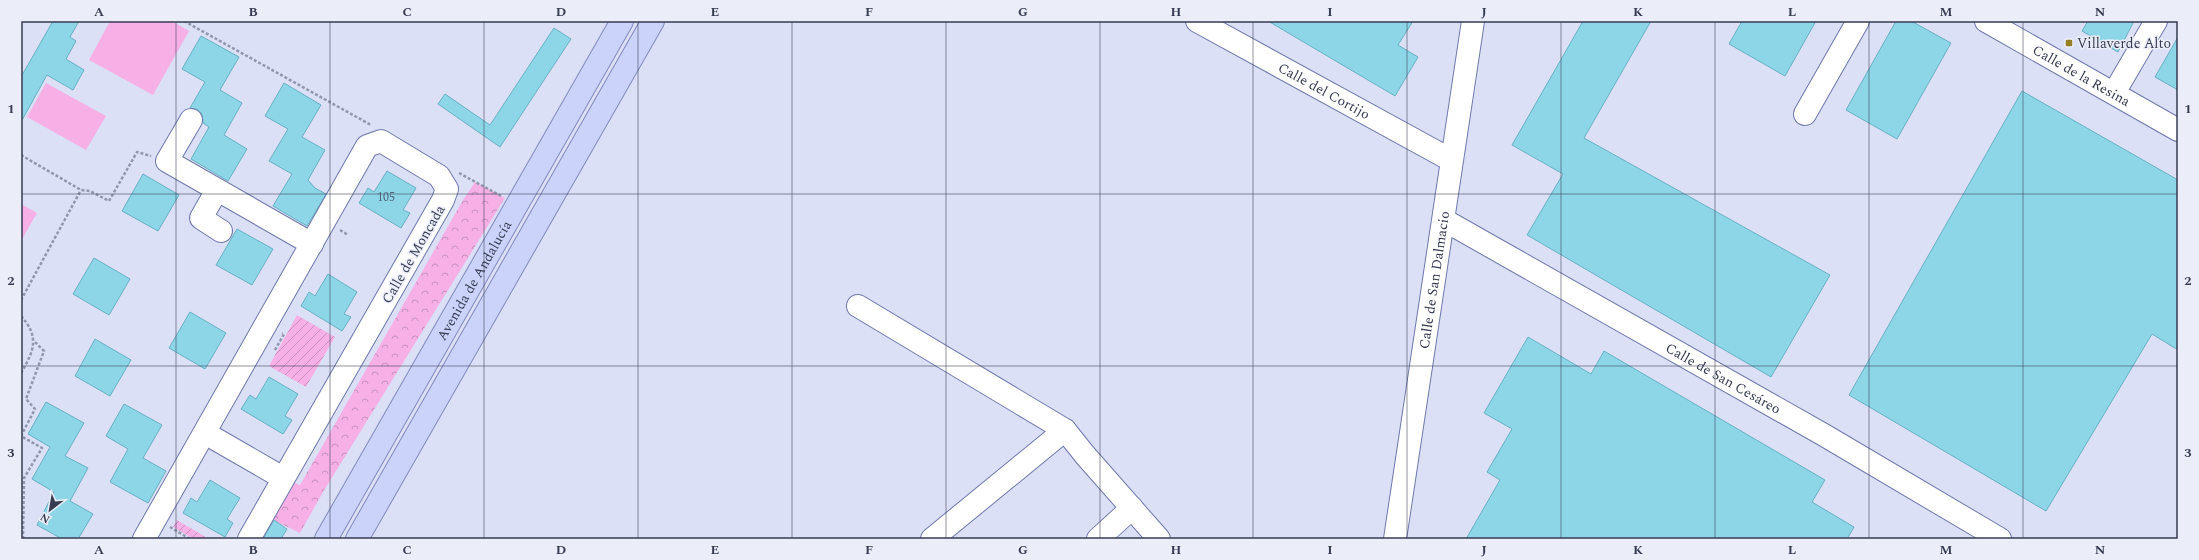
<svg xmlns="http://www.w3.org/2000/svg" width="2199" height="560" viewBox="0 0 2199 560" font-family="Spectral,serif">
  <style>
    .forest { fill: url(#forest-crowns) }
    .garden { fill: url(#garden-furrows) }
    .pitch { fill: #f6b0e6 }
    .building { fill: #8cd6e8; stroke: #67b0c2 }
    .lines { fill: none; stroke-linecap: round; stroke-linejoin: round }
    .minor-casing { stroke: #6e78aa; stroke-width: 24 }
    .major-casing { stroke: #808abc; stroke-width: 24 }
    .path { stroke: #9196ad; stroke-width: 2.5; stroke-dasharray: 3 2; stroke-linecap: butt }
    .minor { stroke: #fff; stroke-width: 22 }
    .major { stroke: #cbd3fa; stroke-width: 22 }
    .grid { fill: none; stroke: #363b51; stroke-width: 1; stroke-opacity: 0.55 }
    .poi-dot { fill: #947f26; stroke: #ebeef9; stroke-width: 1.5 }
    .labels { text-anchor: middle; stroke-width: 3; stroke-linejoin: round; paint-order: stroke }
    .number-label { font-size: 12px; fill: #4c6277 }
    .poi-label { font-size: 14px; fill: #363b51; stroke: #ebeef9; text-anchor: start }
    .street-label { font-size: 14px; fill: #363b51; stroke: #ebeef9 }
    .neatline { fill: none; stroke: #363b51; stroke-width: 1.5 }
    .grid-label { font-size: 13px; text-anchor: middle; font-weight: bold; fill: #363b51 }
  </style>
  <defs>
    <pattern id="forest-crowns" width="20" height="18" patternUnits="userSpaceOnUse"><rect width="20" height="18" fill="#f6b0e6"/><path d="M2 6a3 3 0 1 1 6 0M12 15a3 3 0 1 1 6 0" fill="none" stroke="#c890bd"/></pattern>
    <pattern id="garden-furrows" width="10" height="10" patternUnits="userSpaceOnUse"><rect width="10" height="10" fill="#f6b0e6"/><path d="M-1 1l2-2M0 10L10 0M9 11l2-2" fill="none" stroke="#c890bd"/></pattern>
  </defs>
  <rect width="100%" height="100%" fill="#dbe0f7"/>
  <polygon class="forest" points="475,182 505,198 323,492 300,533 271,519 292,482 300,485 463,200"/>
  <g class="garden">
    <polygon points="297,315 335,337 306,387 269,366"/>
    <polygon points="177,520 209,539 194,539 173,527"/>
  </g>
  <g class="pitch">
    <polygon points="110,21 172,21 189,31 153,95 89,60"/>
    <polygon points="46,83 106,116 86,150 27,117"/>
    <polygon points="21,204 37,213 21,241"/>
  </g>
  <g class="building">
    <polygon points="53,21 79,21 70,37 76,41 66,59 84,70 73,90 47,75 21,122 21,77"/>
    <polygon points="1268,21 1413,21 1398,45 1418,57 1395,96"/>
    <polygon points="1583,21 1651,21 1584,138 1830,275 1771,377 1527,235 1563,174 1512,145"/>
    <polygon points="1742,21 1816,21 1785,76 1729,44"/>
    <polygon points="1896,21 1911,21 1951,43 1897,139 1846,110"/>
    <polygon points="2088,21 2134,21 2118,52 2082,31"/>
    <polygon points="554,28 571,39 500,147 438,104 445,94 490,125"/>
    <polygon points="201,36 239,57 220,90 242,103 224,135 247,149 228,181 191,159 209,127 203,123 202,114 197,109 190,108 205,82 182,69"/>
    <polygon points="2178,37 2178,90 2155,77"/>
    <polygon points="284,83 321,105 302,137 325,150 308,180 315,188 326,194 307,226 273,206 292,174 269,161 288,129 265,116"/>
    <polygon points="2022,91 2178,180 2178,350 2152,334 2046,511 1849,395"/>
    <polygon points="387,171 416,188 403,210 410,213 401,228 359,203 368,188 374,192"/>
    <polygon points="143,174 179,195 158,231 122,211"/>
    <polygon points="237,229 273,249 252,285 216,265"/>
    <polygon points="94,258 130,279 109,315 73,294"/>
    <polygon points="328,274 357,292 344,314 351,317 342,331 301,306 309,292 315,296"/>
    <polygon points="190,312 226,333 205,369 169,348"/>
    <polygon points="1528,337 1591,374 1604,351 1825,480 1812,502 1854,527 1847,539 1466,539 1500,480 1487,472 1512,429 1484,413"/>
    <polygon points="95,339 131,360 110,396 75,376"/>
    <polygon points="269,377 298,394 285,416 292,420 283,434 241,409 250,395 256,399"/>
    <polygon points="46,402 84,423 65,456 88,468 70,501 93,514 78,539 62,539 37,525 54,492 32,479 50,447 28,434"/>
    <polygon points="124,404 162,425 143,458 166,471 148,503 110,482 128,449 106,436"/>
    <polygon points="210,480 240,498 227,519 233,523 225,537 183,513 191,498 197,502"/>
    <polygon points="274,520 287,529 281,539 263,539"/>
  </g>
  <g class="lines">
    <g class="minor-casing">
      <g id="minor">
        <path id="s1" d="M1197 21 1451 160"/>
        <path id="s2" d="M1986 21 2178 130"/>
        <polyline points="2114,93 2156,21"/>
        <polyline points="1805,114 1858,21"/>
        <polyline points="191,120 167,161 312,244"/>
        <polyline points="217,190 201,218 221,231"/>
        <path id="s3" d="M1444 220 1824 435 2000 539"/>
        <polyline points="858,306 1065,430 1085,455 1159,539"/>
        <polyline points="205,433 283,478"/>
        <polyline points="144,539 367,146 381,141 439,176 447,189 443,200 249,539"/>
        <polyline points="932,539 1065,430"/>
        <polyline points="1098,539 1132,508"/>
        <path id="s4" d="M1395 539 1473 21"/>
      </g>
    </g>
    <g class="major-casing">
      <g id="major">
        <path id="s5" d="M326 539 622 21"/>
        <polyline points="357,539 653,21"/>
      </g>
    </g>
    <g class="path">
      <polyline points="184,21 371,125"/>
      <polyline points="21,155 81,190 90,191 109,201 137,152 151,156"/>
      <polyline points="459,173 501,196"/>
      <polyline points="340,230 348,235"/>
      <polyline points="21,300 81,190"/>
      <path d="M21 316C40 337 34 351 21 373"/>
      <polyline points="275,350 284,334 282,333"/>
      <polyline points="170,527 190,539"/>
      <polyline points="23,539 24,478 42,448 21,436 35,409 26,399 44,351 34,341"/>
    </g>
    <use href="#minor" class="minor"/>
    <use href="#major" class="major"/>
  </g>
  <path class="grid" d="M176 21V539M330 21V539M484 21V539M638 21V539M792 21V539M946 21V539M1100 21V539M1253 21V539M1407 21V539M1561 21V539M1715 21V539M1869 21V539M2023 21V539M21 194H2178M21 366H2178"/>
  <rect class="poi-dot" x="2065" y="39" width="8" height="8" rx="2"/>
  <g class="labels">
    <g class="number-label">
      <text x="386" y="201">105</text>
    </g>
    <g class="poi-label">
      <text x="2077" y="48">Villaverde Alto</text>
    </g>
    <g class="street-label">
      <text dy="5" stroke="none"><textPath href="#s2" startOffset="110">Calle de la Resina</textPath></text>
      <text dy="5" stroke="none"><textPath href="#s1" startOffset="145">Calle del Cortijo</textPath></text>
      <text transform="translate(413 254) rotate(-60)" y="5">Calle de Moncada</text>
      <text dy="5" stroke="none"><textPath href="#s5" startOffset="298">Avenida de Andalucía</textPath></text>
      <text dy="5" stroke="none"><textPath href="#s4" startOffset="262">Calle de San Dalmacio</textPath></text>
      <text dy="5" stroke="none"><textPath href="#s3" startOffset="321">Calle de San Cesáreo</textPath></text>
    </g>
  </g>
  <rect width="2199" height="560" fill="none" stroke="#ebeef9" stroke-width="44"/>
  <g transform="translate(50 510) rotate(211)" stroke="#ebeef9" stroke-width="3" paint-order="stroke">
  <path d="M0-3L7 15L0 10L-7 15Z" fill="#363b51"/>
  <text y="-6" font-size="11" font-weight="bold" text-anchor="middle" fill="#363b51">N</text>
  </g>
  <rect x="22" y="22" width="2155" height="516" class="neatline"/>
  <g class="grid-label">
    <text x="99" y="16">A</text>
    <text x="253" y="16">B</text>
    <text x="407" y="16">C</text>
    <text x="561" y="16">D</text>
    <text x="715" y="16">E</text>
    <text x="869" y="16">F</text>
    <text x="1023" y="16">G</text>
    <text x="1176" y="16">H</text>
    <text x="1330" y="16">I</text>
    <text x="1484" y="16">J</text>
    <text x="1638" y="16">K</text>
    <text x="1792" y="16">L</text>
    <text x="1946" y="16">M</text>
    <text x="2100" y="16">N</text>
    <text x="11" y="113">1</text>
    <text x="2188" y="113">1</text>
    <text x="11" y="285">2</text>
    <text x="2188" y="285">2</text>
    <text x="11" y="457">3</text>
    <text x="2188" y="457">3</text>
    <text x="99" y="554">A</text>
    <text x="253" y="554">B</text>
    <text x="407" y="554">C</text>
    <text x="561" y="554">D</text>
    <text x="715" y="554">E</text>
    <text x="869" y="554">F</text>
    <text x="1023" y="554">G</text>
    <text x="1176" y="554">H</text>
    <text x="1330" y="554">I</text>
    <text x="1484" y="554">J</text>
    <text x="1638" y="554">K</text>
    <text x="1792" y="554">L</text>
    <text x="1946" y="554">M</text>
    <text x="2100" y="554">N</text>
  </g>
</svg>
